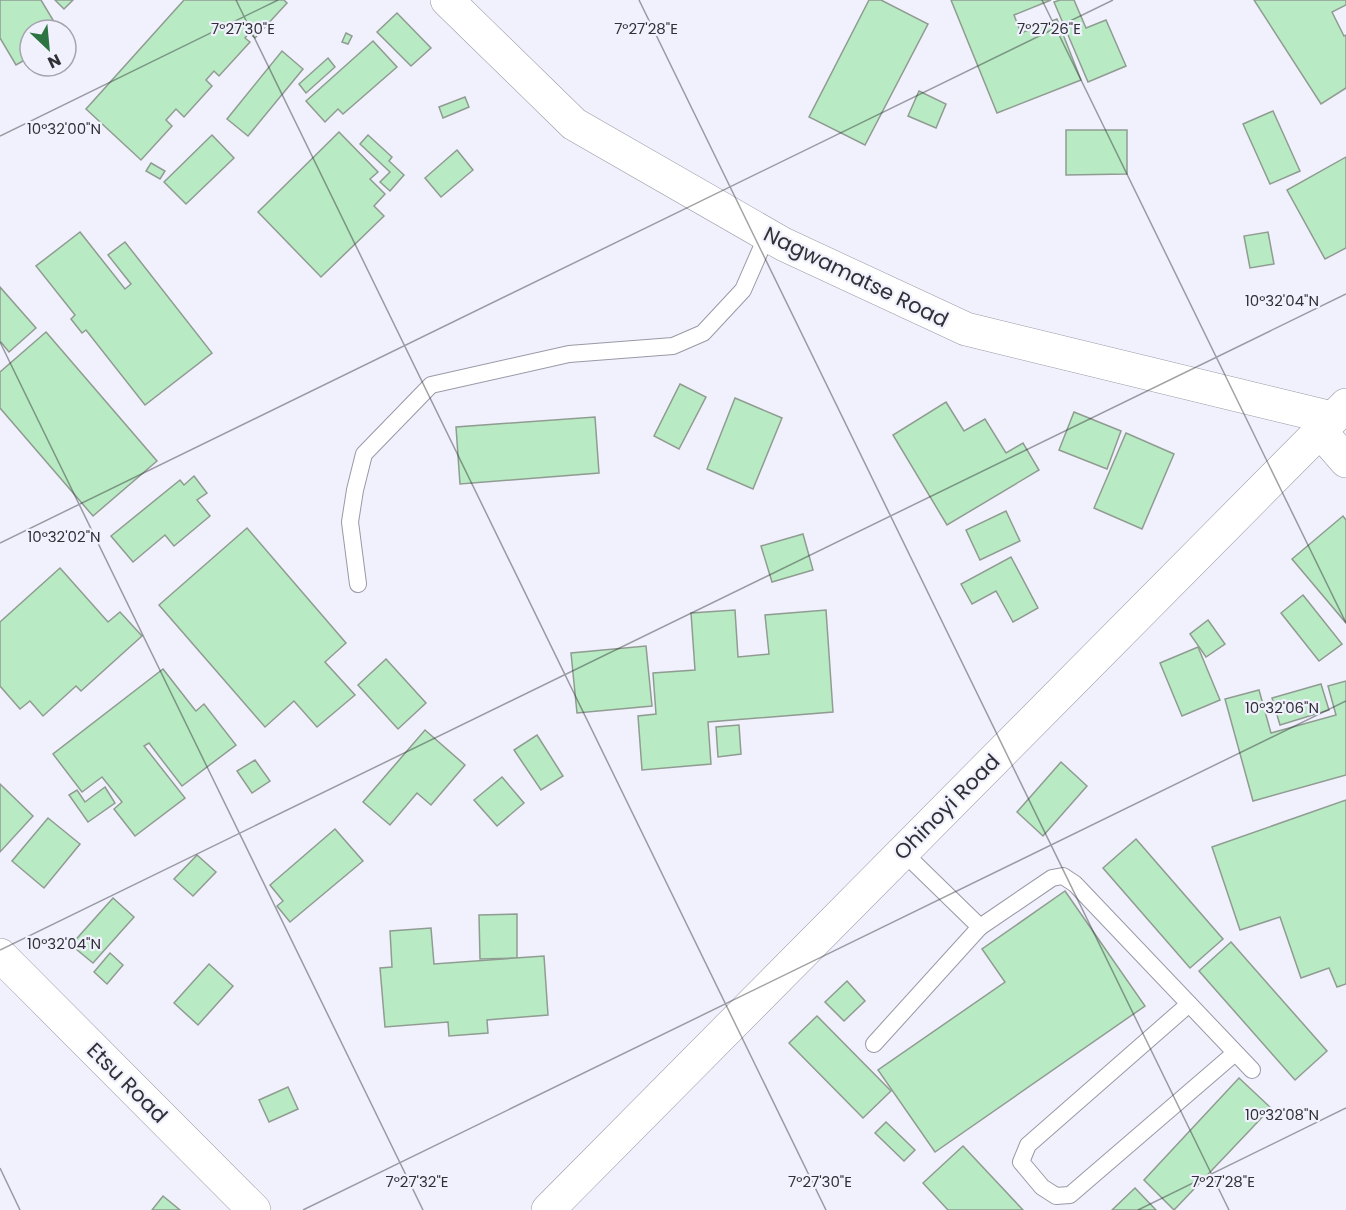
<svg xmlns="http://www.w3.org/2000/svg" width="1346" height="1210" viewBox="0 0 1346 1210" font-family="Poppins,sans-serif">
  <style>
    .building { fill: #b8eac3; stroke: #909c92; stroke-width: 1.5 }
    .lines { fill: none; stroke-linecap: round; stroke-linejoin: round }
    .service-casing { stroke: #9999a7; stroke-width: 18 }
    .minor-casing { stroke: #9999a7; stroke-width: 34 }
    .service { stroke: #fff; stroke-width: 16 }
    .minor { stroke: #fff; stroke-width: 33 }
    .ticks { fill: none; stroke: #303036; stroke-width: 1.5; stroke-opacity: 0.45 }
    .labels { text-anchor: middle; stroke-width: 4.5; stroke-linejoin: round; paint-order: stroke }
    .street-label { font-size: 21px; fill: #303036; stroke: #f1f1fd }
    .ticks-label { font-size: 15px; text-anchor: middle; fill: #303036; stroke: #f1f1fd; stroke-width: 4.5; stroke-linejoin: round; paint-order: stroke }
  </style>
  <rect width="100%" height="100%" fill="#f1f1fd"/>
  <g class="building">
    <polygon points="0,0 41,0 59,30 30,30 30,57 16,65 0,38"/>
    <polygon points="55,0 73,0 64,9"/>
    <polygon points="184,0 284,0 287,3 255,38 249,33 245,38 250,42 219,76 214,71 206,80 212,86 184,117 176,109 166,120 172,126 141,160 86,109"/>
    <polygon points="869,0 881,0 928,24 865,145 809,117"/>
    <polygon points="951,0 1051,0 1014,15 1021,33 1057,19 1081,80 997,113"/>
    <polygon points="1060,0 1074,0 1086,28 1106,20 1126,66 1088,82 1054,2"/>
    <polygon points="1254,0 1346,0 1346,5 1332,12 1344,36 1346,35 1346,88 1321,104"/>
    <polygon points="397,13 431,48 411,66 377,32"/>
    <polygon points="346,33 352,36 348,44 342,42"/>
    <polygon points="373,41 397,67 343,114 338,109 325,122 306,101"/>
    <polygon points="282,51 303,69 248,136 227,119"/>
    <polygon points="328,58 335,67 306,93 299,84"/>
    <polygon points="919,91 946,104 936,128 908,116"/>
    <polygon points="465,97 469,107 443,118 439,107"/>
    <polygon points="1273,111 1300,171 1270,184 1243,124"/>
    <polygon points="1066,130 1127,130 1127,174 1066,175"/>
    <polygon points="339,132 378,172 370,179 385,194 374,206 384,216 321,277 258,212"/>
    <polygon points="212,135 234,158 186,204 164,182"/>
    <polygon points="368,135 392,157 389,161 404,175 390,191 380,182 390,172 360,144"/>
    <polygon points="457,150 473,170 441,197 425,178"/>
    <polygon points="1346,157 1346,248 1325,259 1287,190"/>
    <polygon points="151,163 165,171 160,179 146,171"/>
    <polygon points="80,232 125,289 131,284 108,255 125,242 212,353 145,405 86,330 82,333 71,319 75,315 36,266"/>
    <polygon points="1268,232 1274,264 1250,268 1244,236"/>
    <polygon points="0,287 36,328 9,352 0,341"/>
    <polygon points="46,332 157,461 93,516 0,408 0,372"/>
    <polygon points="680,384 706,397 679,449 654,436"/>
    <polygon points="735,398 782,418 753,489 707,469"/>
    <polygon points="946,402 964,431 985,419 1006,453 1023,443 1039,470 947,525 893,435"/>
    <polygon points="1074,412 1121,431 1107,469 1059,450"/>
    <polygon points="595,417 599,473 460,484 456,427"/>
    <polygon points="1126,433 1174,454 1142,529 1094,508"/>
    <polygon points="194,476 207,493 197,500 210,516 174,546 165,535 133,562 111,536 180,480 184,485"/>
    <polygon points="1006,511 1020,541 980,560 966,530"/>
    <polygon points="1343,516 1346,520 1346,623 1292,559"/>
    <polygon points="247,528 346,643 325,662 355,695 317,727 294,701 265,727 159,605"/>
    <polygon points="803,534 813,570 772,582 761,546"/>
    <polygon points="1011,557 1038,608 1013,622 996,591 972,604 961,584"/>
    <polygon points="60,568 108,622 120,612 142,636 81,691 76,686 43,716 30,701 20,709 0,686 0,622"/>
    <polygon points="1303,595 1342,644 1319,661 1281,613"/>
    <polygon points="735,610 738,657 769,654 765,615 826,610 833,712 708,722 711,764 642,770 638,716 656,714 653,673 695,670 691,613"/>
    <polygon points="1208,620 1225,644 1206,657 1190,634"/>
    <polygon points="646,646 652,706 577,713 571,653"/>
    <polygon points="1198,647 1220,700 1182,716 1160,663"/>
    <polygon points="386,659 426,703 398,729 358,685"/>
    <polygon points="163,669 195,710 196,711 204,704 236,745 182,786 149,743 144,746 185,798 135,836 114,809 122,802 102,777 82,792 53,754"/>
    <polygon points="1346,681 1346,775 1253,801 1225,699 1259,690 1271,733 1336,715 1328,686"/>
    <polygon points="1321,684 1329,710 1280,725 1272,698"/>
    <polygon points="739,725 741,754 718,757 716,727"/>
    <polygon points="425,730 465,765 431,805 417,793 390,825 363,802"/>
    <polygon points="537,735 563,776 541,790 514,750"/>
    <polygon points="255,760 270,781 252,793 237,771"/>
    <polygon points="1061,762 1087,786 1043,836 1017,812"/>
    <polygon points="502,777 524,803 497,826 474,800"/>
    <polygon points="0,784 33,816 0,852"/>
    <polygon points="105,787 115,803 88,822 69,795 77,790 85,802"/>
    <polygon points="1346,800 1346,984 1337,987 1329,968 1301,978 1280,917 1240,930 1212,847"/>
    <polygon points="48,818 80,844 44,888 12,861"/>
    <polygon points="335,829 363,861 290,922 277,906 283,901 270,885"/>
    <polygon points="1136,839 1223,939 1190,968 1103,868"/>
    <polygon points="197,855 216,872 193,896 174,879"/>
    <polygon points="1065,891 1145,1006 935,1152 878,1070 1005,982 982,949"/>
    <polygon points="113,898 134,917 93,963 71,945"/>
    <polygon points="517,914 517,958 480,959 479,915"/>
    <polygon points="431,928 434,964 544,956 548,1015 487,1020 488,1033 449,1036 448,1022 385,1027 380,968 392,967 390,931"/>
    <polygon points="1231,942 1327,1051 1295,1080 1199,971"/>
    <polygon points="110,953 123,965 107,984 94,972"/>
    <polygon points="209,964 233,986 198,1025 174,1003"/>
    <polygon points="847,981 865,1001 844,1021 825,1002"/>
    <polygon points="817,1016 891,1091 863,1118 789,1043"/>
    <polygon points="1239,1078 1271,1108 1174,1210 1144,1180"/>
    <polygon points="288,1087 298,1109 269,1122 259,1100"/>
    <polygon points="886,1122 915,1150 904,1161 875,1133"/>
    <polygon points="963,1146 1023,1210 948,1210 923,1183"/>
    <polygon points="1135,1188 1156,1210 1112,1210"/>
    <polygon points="163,1196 180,1210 152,1210"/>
  </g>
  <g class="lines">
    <g class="service-casing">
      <g id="service">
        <polyline points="358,584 350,522 355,490 364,454 431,385 569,354 673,346 703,333 743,290 767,235"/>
        <polyline points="980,927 1052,878 1063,876 1075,884 1252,1070"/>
        <polyline points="1189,1004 1028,1145 1021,1162 1042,1187 1056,1196 1070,1195 1235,1053"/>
        <polyline points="874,1044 980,927 903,852"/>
      </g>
    </g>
    <g class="minor-casing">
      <g id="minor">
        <polyline points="447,0 574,124 783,244 966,329 1332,418"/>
        <polyline points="1320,431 1346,461"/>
        <polyline points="0,955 254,1210"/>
        <polyline points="548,1210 1346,405"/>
      </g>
    </g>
    <use href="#service" class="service"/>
    <use href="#minor" class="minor"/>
  </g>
  <path class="ticks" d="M236 0 826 1210M639 0 1229 1210M1042 0 1346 623M0 136 278 0M0 342 423 1210M0 543 1113 0M0 950 1346 294M0 1168 20 1210M303 1210 1346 701M1138 1210 1346 1108"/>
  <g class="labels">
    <g class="street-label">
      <text transform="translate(856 277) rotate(26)" y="7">Nagwamatse Road</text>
      <text transform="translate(947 807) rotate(-45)" y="7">Ohinoyi Road</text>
      <text transform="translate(127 1083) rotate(45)" y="7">Etsu Road</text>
    </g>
  </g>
  <g class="ticks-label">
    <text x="646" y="34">7°27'28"E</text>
    <text x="1049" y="34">7°27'26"E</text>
    <text x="243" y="34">7°27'30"E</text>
    <text x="64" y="134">10°32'00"N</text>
    <text x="1282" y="306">10°32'04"N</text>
    <text x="64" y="542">10°32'02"N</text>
    <text x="1282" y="713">10°32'06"N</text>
    <text x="64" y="949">10°32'04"N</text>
    <text x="1282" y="1120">10°32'08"N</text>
    <text x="417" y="1187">7°27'32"E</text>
    <text x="820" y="1187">7°27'30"E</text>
    <text x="1223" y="1187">7°27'28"E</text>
  </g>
  <g transform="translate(48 48) rotate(154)"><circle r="28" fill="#f1f1fd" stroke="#a4a4ad" stroke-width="1.5"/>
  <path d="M0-4.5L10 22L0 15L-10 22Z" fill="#2c7542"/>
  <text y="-9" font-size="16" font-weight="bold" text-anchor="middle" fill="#303036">N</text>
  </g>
</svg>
